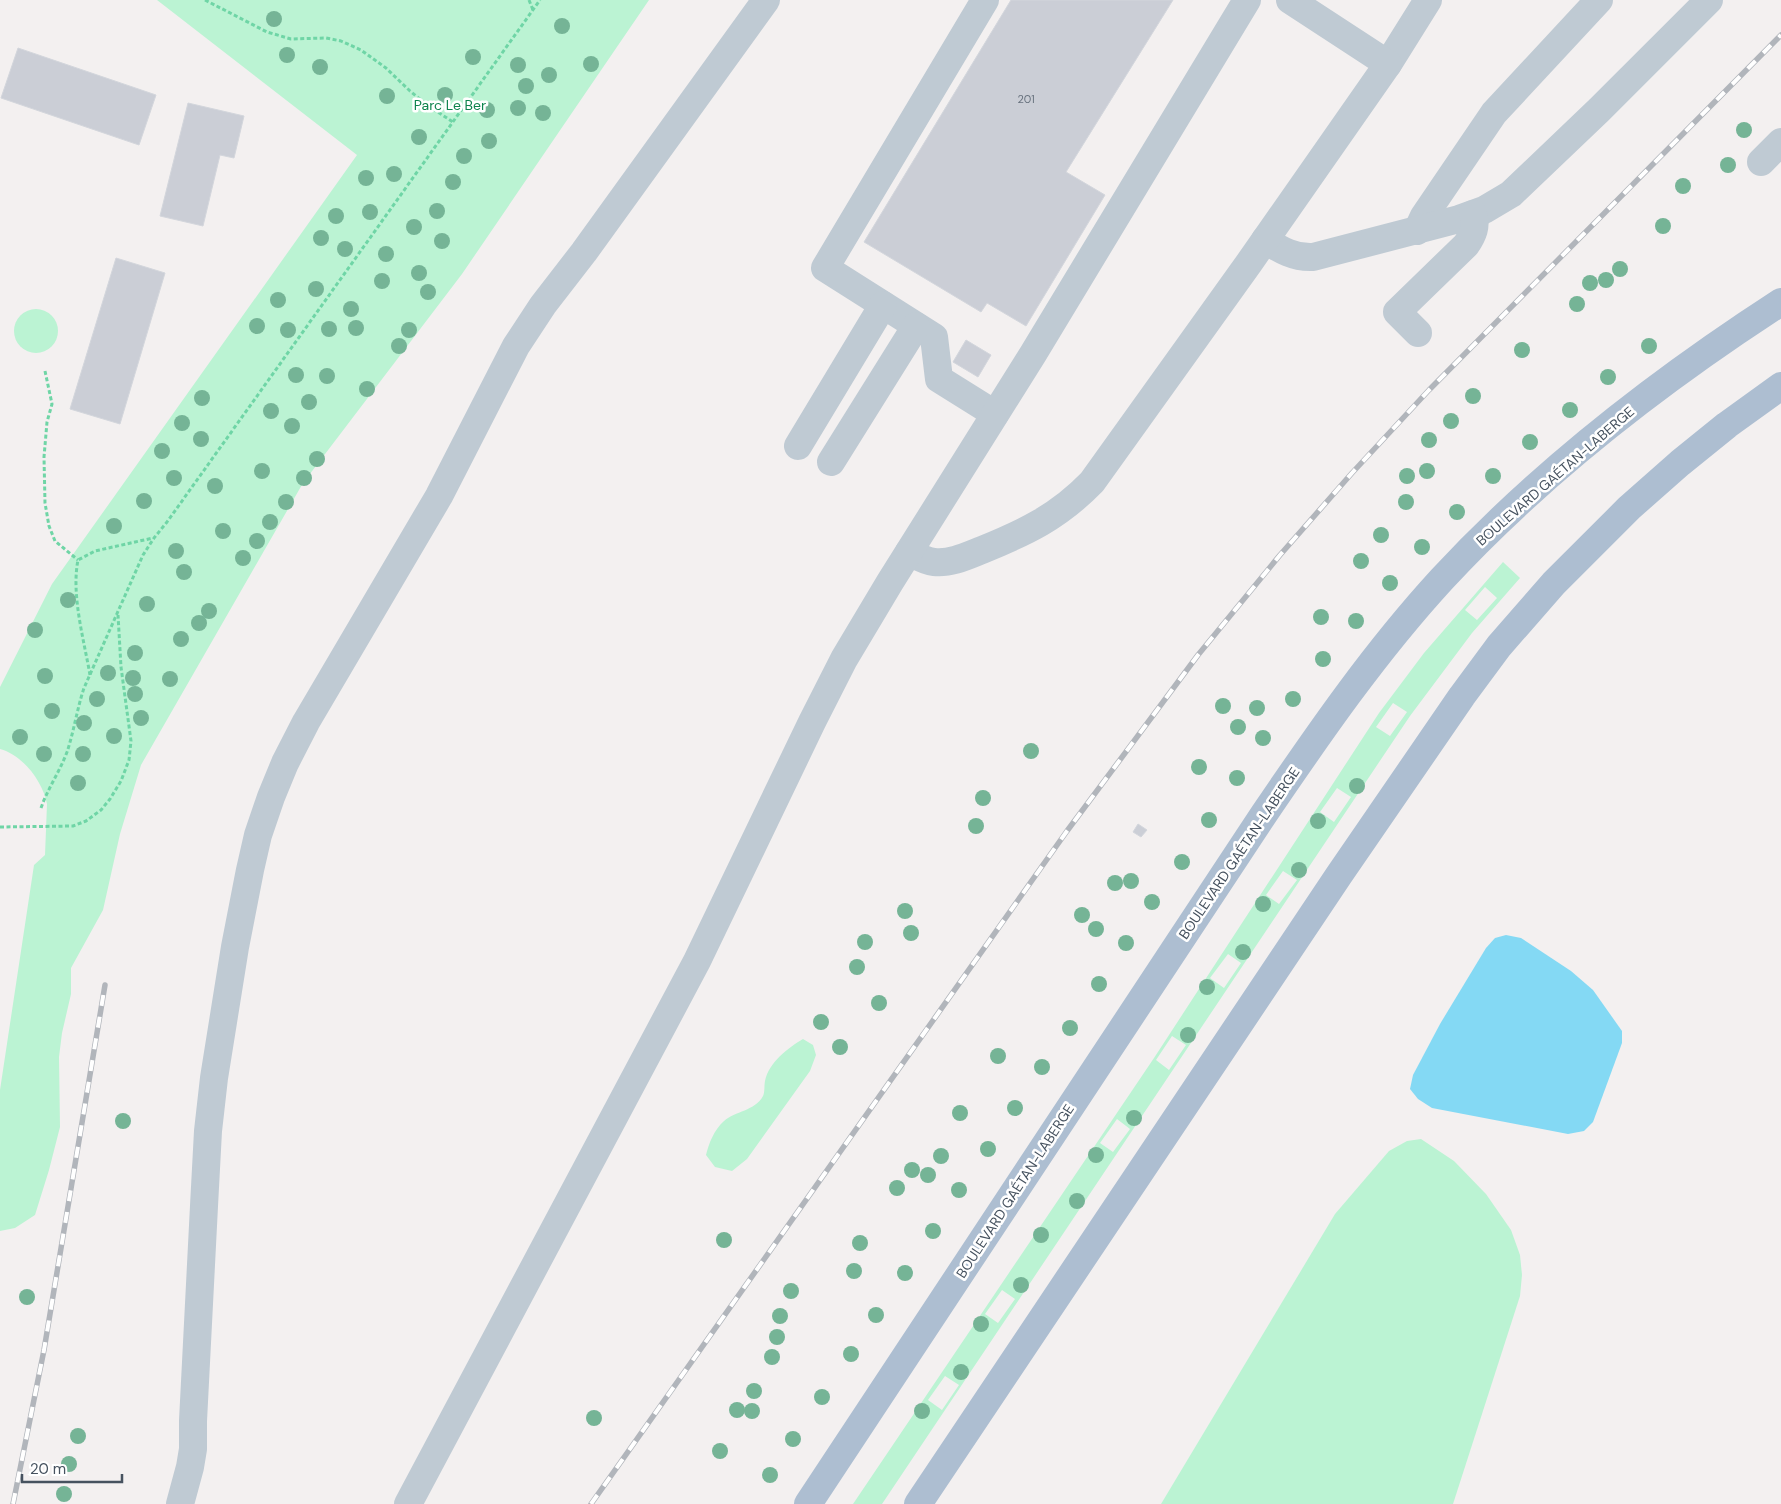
<svg xmlns="http://www.w3.org/2000/svg" width="1781" height="1504" viewBox="0 0 1781 1504" font-family="'DM Sans',sans-serif">
  <style>
    .green { fill: #bbf3d3; fill-rule: evenodd }
    .water { fill: #84d9f4 }
    .building { fill: #cbced6; stroke: #d3d6dc }
    .lines { fill: none; stroke-linecap: round; stroke-linejoin: round }
    .path { stroke: #6fd5a6; stroke-width: 3; stroke-dasharray: 4 2.5; stroke-linecap: butt }
    .minor { stroke: #bfcad3; stroke-width: 28 }
    .major { stroke: #adbed1; stroke-width: 28 }
    .rail-casing { stroke: #b1b5bb; stroke-width: 5.5 }
    .rail { stroke: #fff; stroke-width: 4; stroke-dasharray: 11; stroke-linecap: butt }
    .tree { fill: #75b496 }
    .labels { text-anchor: middle; stroke-width: 5; stroke-linejoin: round; paint-order: stroke }
    .number-label { font-size: 11px; fill: #67717d }
    .park-label { font-size: 14px; fill: #0e834d; stroke: #fff }
    .street-label { font-size: 14px; fill: #46525f; stroke: #fff }
  </style>
  <rect width="100%" height="100%" fill="#f3f0f0"/>
  <g class="green">
    <path d="M157 0H649L462 274 303 483 141 765 120 834 103 910 71 968V994L62 1033 59 1057 60 1127 49 1170 35 1215 15 1228 0 1231V1090L34 865 45 855 47 804C43 782 23 755 0 749V687L52 584 357 155Z"/>
    <circle cx="36" cy="331" r="22"/>
    <path d="M1503 562 1520 578 1472 633 1410 716 882 1504H853L1154 1058 1379 713 1424 653ZM1485 587 1497 598 1477 620 1465 610ZM1393 703 1407 712 1390 736 1376 727ZM1337 788 1351 797 1334 822 1320 812ZM1283 871 1297 880 1279 904 1266 895ZM1228 954 1241 963 1224 988 1210 978ZM1172 1036 1186 1045 1169 1070 1156 1060ZM1117 1119 1130 1129 1113 1152 1100 1143ZM1002 1290 1015 1299 998 1323 985 1314ZM945 1376 959 1385 942 1410 928 1400Z"/>
    <path d="M803 1039 813 1045 816 1055 810 1071 747 1159 732 1171 715 1167 706 1155C709 1143 714 1130 724 1121 735 1111 755 1111 763 1096 765 1092 764 1086 765 1081 769 1062 788 1048 803 1039Z"/>
    <polygon points="1421,1139 1454,1161 1486,1194 1511,1230 1520,1255 1522,1275 1520,1296 1453,1504 1161,1504 1335,1214 1389,1151 1407,1141"/>
  </g>
  <polygon class="water" points="1506,935 1521,938 1571,971 1593,990 1622,1031 1622,1043 1593,1122 1584,1131 1568,1134 1432,1108 1418,1099 1410,1089 1413,1075 1440,1024 1486,948 1495,938"/>
  <g class="building">
    <polygon points="1011,0 1173,0 1066,172 1105,195 1026,326 987,303 981,312 864,242"/>
    <polygon points="18,48 156,95 139,145 1,98"/>
    <polygon points="188,103 244,116 234,158 220,155 203,226 160,216"/>
    <polygon points="116,258 165,273 120,424 70,409"/>
    <polygon points="966,340 991,355 978,377 953,362"/>
    <polygon points="1138,824 1147,830 1141,837 1133,832"/>
  </g>
  <g class="lines">
    <g class="path">
      <polyline points="205,0 267,32 291,39 326,38 341,41 361,50 386,68 410,91 427,105 453,122"/>
      <polyline points="529,0 533,10"/>
      <polyline points="45,371 52,404 47,422 44,457 45,503 49,526 55,541 78,560"/>
      <path d="M90 675C84 640 71 595 78 560L95 551 153 538"/>
      <path d="M41 808C48 788 60 771 67 752 74 731 77 709 84 688L143 555 154 538 167 522 540 0"/>
      <polyline points="0,827 73,826 86,821 101,810 110,799 121,781 129,760 131,741 121,667 118,615"/>
    </g>
    <g class="minor">
      <polyline points="985,0 825,268 934,337 939,379 995,414"/>
      <polyline points="1388,64 1428,0"/>
      <polyline points="1761,162 1781,142"/>
      <polyline points="1417,231 1424,216 1494,113 1599,0"/>
      <path d="M1265 240C1281 250 1294 258 1313 257L1459 219 1484 210 1511 194 1599 110 1709 0"/>
      <path d="M1418 333 1397 312 1466 245C1473 235 1477 226 1473 214"/>
      <polyline points="798,446 883,305"/>
      <polyline points="831,462 916,326"/>
      <path d="M909 552C917 556 925 561 934 562 950 564 967 556 982 550 1026 532 1058 517 1092 482L1249 263 1388 64 1290 0"/>
      <polyline points="180,1504 190,1467 193,1449 193,1421 204,1206 208,1131 214,1078 235,947 250,870 258,835 271,797 285,763 306,722 439,496 516,346 543,305 584,252 766,0"/>
      <polyline points="408,1504 697,961 812,722 844,659 890,582 1033,354 1247,0"/>
    </g>
    <g class="major">
      <path d="M808 1504 1264 814C1319 733 1375 652 1442 579 1541 472 1659 381 1781 302"/>
      <polyline points="918,1504 1339,875 1462,696 1499,646 1554,583 1629,508 1680,463 1727,425 1781,386"/>
    </g>
    <g class="rail-casing">
      <g id="rail">
        <polyline points="13,1504 44,1350 105,985"/>
        <polyline points="591,1504 1067,831 1198,655 1280,555 1352,473 1429,390 1781,35"/>
      </g>
    </g>
    <use href="#rail" class="rail"/>
  </g>
  <g class="tree">
    <circle cx="274" cy="19" r="8"/>
    <circle cx="562" cy="26" r="8"/>
    <circle cx="287" cy="55" r="8"/>
    <circle cx="473" cy="57" r="8"/>
    <circle cx="591" cy="64" r="8"/>
    <circle cx="518" cy="65" r="8"/>
    <circle cx="320" cy="67" r="8"/>
    <circle cx="549" cy="75" r="8"/>
    <circle cx="526" cy="86" r="8"/>
    <circle cx="445" cy="95" r="8"/>
    <circle cx="387" cy="96" r="8"/>
    <circle cx="518" cy="108" r="8"/>
    <circle cx="487" cy="110" r="8"/>
    <circle cx="543" cy="113" r="8"/>
    <circle cx="1744" cy="130" r="8"/>
    <circle cx="419" cy="137" r="8"/>
    <circle cx="489" cy="141" r="8"/>
    <circle cx="464" cy="156" r="8"/>
    <circle cx="1728" cy="165" r="8"/>
    <circle cx="394" cy="174" r="8"/>
    <circle cx="366" cy="178" r="8"/>
    <circle cx="453" cy="182" r="8"/>
    <circle cx="1683" cy="186" r="8"/>
    <circle cx="437" cy="211" r="8"/>
    <circle cx="370" cy="212" r="8"/>
    <circle cx="336" cy="216" r="8"/>
    <circle cx="1663" cy="226" r="8"/>
    <circle cx="414" cy="227" r="8"/>
    <circle cx="321" cy="238" r="8"/>
    <circle cx="442" cy="241" r="8"/>
    <circle cx="345" cy="249" r="8"/>
    <circle cx="386" cy="254" r="8"/>
    <circle cx="1620" cy="269" r="8"/>
    <circle cx="419" cy="273" r="8"/>
    <circle cx="1606" cy="280" r="8"/>
    <circle cx="382" cy="281" r="8"/>
    <circle cx="1590" cy="283" r="8"/>
    <circle cx="316" cy="289" r="8"/>
    <circle cx="428" cy="292" r="8"/>
    <circle cx="278" cy="300" r="8"/>
    <circle cx="1577" cy="304" r="8"/>
    <circle cx="351" cy="309" r="8"/>
    <circle cx="257" cy="326" r="8"/>
    <circle cx="356" cy="328" r="8"/>
    <circle cx="329" cy="329" r="8"/>
    <circle cx="288" cy="330" r="8"/>
    <circle cx="409" cy="330" r="8"/>
    <circle cx="399" cy="346" r="8"/>
    <circle cx="1649" cy="346" r="8"/>
    <circle cx="1522" cy="350" r="8"/>
    <circle cx="296" cy="375" r="8"/>
    <circle cx="327" cy="376" r="8"/>
    <circle cx="1608" cy="377" r="8"/>
    <circle cx="367" cy="389" r="8"/>
    <circle cx="1473" cy="396" r="8"/>
    <circle cx="202" cy="398" r="8"/>
    <circle cx="309" cy="402" r="8"/>
    <circle cx="1570" cy="410" r="8"/>
    <circle cx="271" cy="411" r="8"/>
    <circle cx="1451" cy="421" r="8"/>
    <circle cx="182" cy="423" r="8"/>
    <circle cx="292" cy="426" r="8"/>
    <circle cx="201" cy="439" r="8"/>
    <circle cx="1429" cy="440" r="8"/>
    <circle cx="1530" cy="442" r="8"/>
    <circle cx="162" cy="451" r="8"/>
    <circle cx="317" cy="459" r="8"/>
    <circle cx="262" cy="471" r="8"/>
    <circle cx="1427" cy="471" r="8"/>
    <circle cx="1407" cy="476" r="8"/>
    <circle cx="1493" cy="476" r="8"/>
    <circle cx="174" cy="478" r="8"/>
    <circle cx="304" cy="478" r="8"/>
    <circle cx="215" cy="486" r="8"/>
    <circle cx="144" cy="501" r="8"/>
    <circle cx="286" cy="502" r="8"/>
    <circle cx="1406" cy="502" r="8"/>
    <circle cx="1457" cy="512" r="8"/>
    <circle cx="270" cy="522" r="8"/>
    <circle cx="114" cy="526" r="8"/>
    <circle cx="223" cy="531" r="8"/>
    <circle cx="1381" cy="535" r="8"/>
    <circle cx="257" cy="541" r="8"/>
    <circle cx="1422" cy="547" r="8"/>
    <circle cx="176" cy="551" r="8"/>
    <circle cx="243" cy="558" r="8"/>
    <circle cx="1361" cy="561" r="8"/>
    <circle cx="184" cy="572" r="8"/>
    <circle cx="1390" cy="583" r="8"/>
    <circle cx="68" cy="600" r="8"/>
    <circle cx="147" cy="604" r="8"/>
    <circle cx="209" cy="611" r="8"/>
    <circle cx="1321" cy="617" r="8"/>
    <circle cx="1356" cy="621" r="8"/>
    <circle cx="199" cy="623" r="8"/>
    <circle cx="35" cy="630" r="8"/>
    <circle cx="181" cy="639" r="8"/>
    <circle cx="135" cy="653" r="8"/>
    <circle cx="1323" cy="659" r="8"/>
    <circle cx="108" cy="673" r="8"/>
    <circle cx="45" cy="676" r="8"/>
    <circle cx="133" cy="678" r="8"/>
    <circle cx="170" cy="679" r="8"/>
    <circle cx="135" cy="694" r="8"/>
    <circle cx="97" cy="699" r="8"/>
    <circle cx="1293" cy="699" r="8"/>
    <circle cx="1223" cy="706" r="8"/>
    <circle cx="1257" cy="708" r="8"/>
    <circle cx="52" cy="711" r="8"/>
    <circle cx="141" cy="718" r="8"/>
    <circle cx="84" cy="723" r="8"/>
    <circle cx="1238" cy="727" r="8"/>
    <circle cx="114" cy="736" r="8"/>
    <circle cx="20" cy="737" r="8"/>
    <circle cx="1263" cy="738" r="8"/>
    <circle cx="1031" cy="751" r="8"/>
    <circle cx="44" cy="754" r="8"/>
    <circle cx="83" cy="754" r="8"/>
    <circle cx="1199" cy="767" r="8"/>
    <circle cx="1237" cy="778" r="8"/>
    <circle cx="78" cy="783" r="8"/>
    <circle cx="1357" cy="786" r="8"/>
    <circle cx="983" cy="798" r="8"/>
    <circle cx="1209" cy="820" r="8"/>
    <circle cx="1318" cy="821" r="8"/>
    <circle cx="976" cy="826" r="8"/>
    <circle cx="1182" cy="862" r="8"/>
    <circle cx="1299" cy="870" r="8"/>
    <circle cx="1131" cy="881" r="8"/>
    <circle cx="1115" cy="883" r="8"/>
    <circle cx="1152" cy="902" r="8"/>
    <circle cx="1263" cy="904" r="8"/>
    <circle cx="905" cy="911" r="8"/>
    <circle cx="1082" cy="915" r="8"/>
    <circle cx="1096" cy="929" r="8"/>
    <circle cx="911" cy="933" r="8"/>
    <circle cx="865" cy="942" r="8"/>
    <circle cx="1126" cy="943" r="8"/>
    <circle cx="1243" cy="952" r="8"/>
    <circle cx="857" cy="967" r="8"/>
    <circle cx="1099" cy="984" r="8"/>
    <circle cx="1207" cy="987" r="8"/>
    <circle cx="879" cy="1003" r="8"/>
    <circle cx="821" cy="1022" r="8"/>
    <circle cx="1070" cy="1028" r="8"/>
    <circle cx="1188" cy="1035" r="8"/>
    <circle cx="840" cy="1047" r="8"/>
    <circle cx="998" cy="1056" r="8"/>
    <circle cx="1042" cy="1067" r="8"/>
    <circle cx="1015" cy="1108" r="8"/>
    <circle cx="960" cy="1113" r="8"/>
    <circle cx="1134" cy="1118" r="8"/>
    <circle cx="123" cy="1121" r="8"/>
    <circle cx="988" cy="1149" r="8"/>
    <circle cx="1096" cy="1155" r="8"/>
    <circle cx="941" cy="1156" r="8"/>
    <circle cx="912" cy="1170" r="8"/>
    <circle cx="928" cy="1175" r="8"/>
    <circle cx="897" cy="1188" r="8"/>
    <circle cx="959" cy="1190" r="8"/>
    <circle cx="1077" cy="1201" r="8"/>
    <circle cx="933" cy="1231" r="8"/>
    <circle cx="1041" cy="1235" r="8"/>
    <circle cx="724" cy="1240" r="8"/>
    <circle cx="860" cy="1243" r="8"/>
    <circle cx="854" cy="1271" r="8"/>
    <circle cx="905" cy="1273" r="8"/>
    <circle cx="1021" cy="1285" r="8"/>
    <circle cx="791" cy="1291" r="8"/>
    <circle cx="27" cy="1297" r="8"/>
    <circle cx="876" cy="1315" r="8"/>
    <circle cx="780" cy="1316" r="8"/>
    <circle cx="981" cy="1324" r="8"/>
    <circle cx="777" cy="1337" r="8"/>
    <circle cx="851" cy="1354" r="8"/>
    <circle cx="772" cy="1357" r="8"/>
    <circle cx="961" cy="1372" r="8"/>
    <circle cx="754" cy="1391" r="8"/>
    <circle cx="822" cy="1397" r="8"/>
    <circle cx="737" cy="1410" r="8"/>
    <circle cx="752" cy="1411" r="8"/>
    <circle cx="922" cy="1411" r="8"/>
    <circle cx="594" cy="1418" r="8"/>
    <circle cx="78" cy="1436" r="8"/>
    <circle cx="793" cy="1439" r="8"/>
    <circle cx="720" cy="1451" r="8"/>
    <circle cx="69" cy="1464" r="8"/>
    <circle cx="770" cy="1475" r="8"/>
    <circle cx="64" cy="1494" r="8"/>
  </g>
  <g class="labels">
    <g class="number-label">
      <text x="1026" y="103">201</text>
    </g>
    <g class="park-label">
      <text x="450" y="110">Parc Le Ber</text>
    </g>
    <g class="street-label">
      <text transform="translate(1555 476) rotate(-41)" y="5">BOULEVARD GAÉTAN-LABERGE</text>
      <text transform="translate(1239 853) rotate(-56)" y="5">BOULEVARD GAÉTAN-LABERGE</text>
      <text transform="translate(1015 1191) rotate(-57)" y="5">BOULEVARD GAÉTAN-LABERGE</text>
    </g>
  </g>
  <path d="M22 1474v8h100v-8" fill="none" stroke="#46525f" stroke-width="2.5"/>
  <text x="30" y="1474" font-size="15" fill="#46525f" stroke="#ffffff" stroke-width="4" paint-order="stroke">20 m</text>
</svg>
